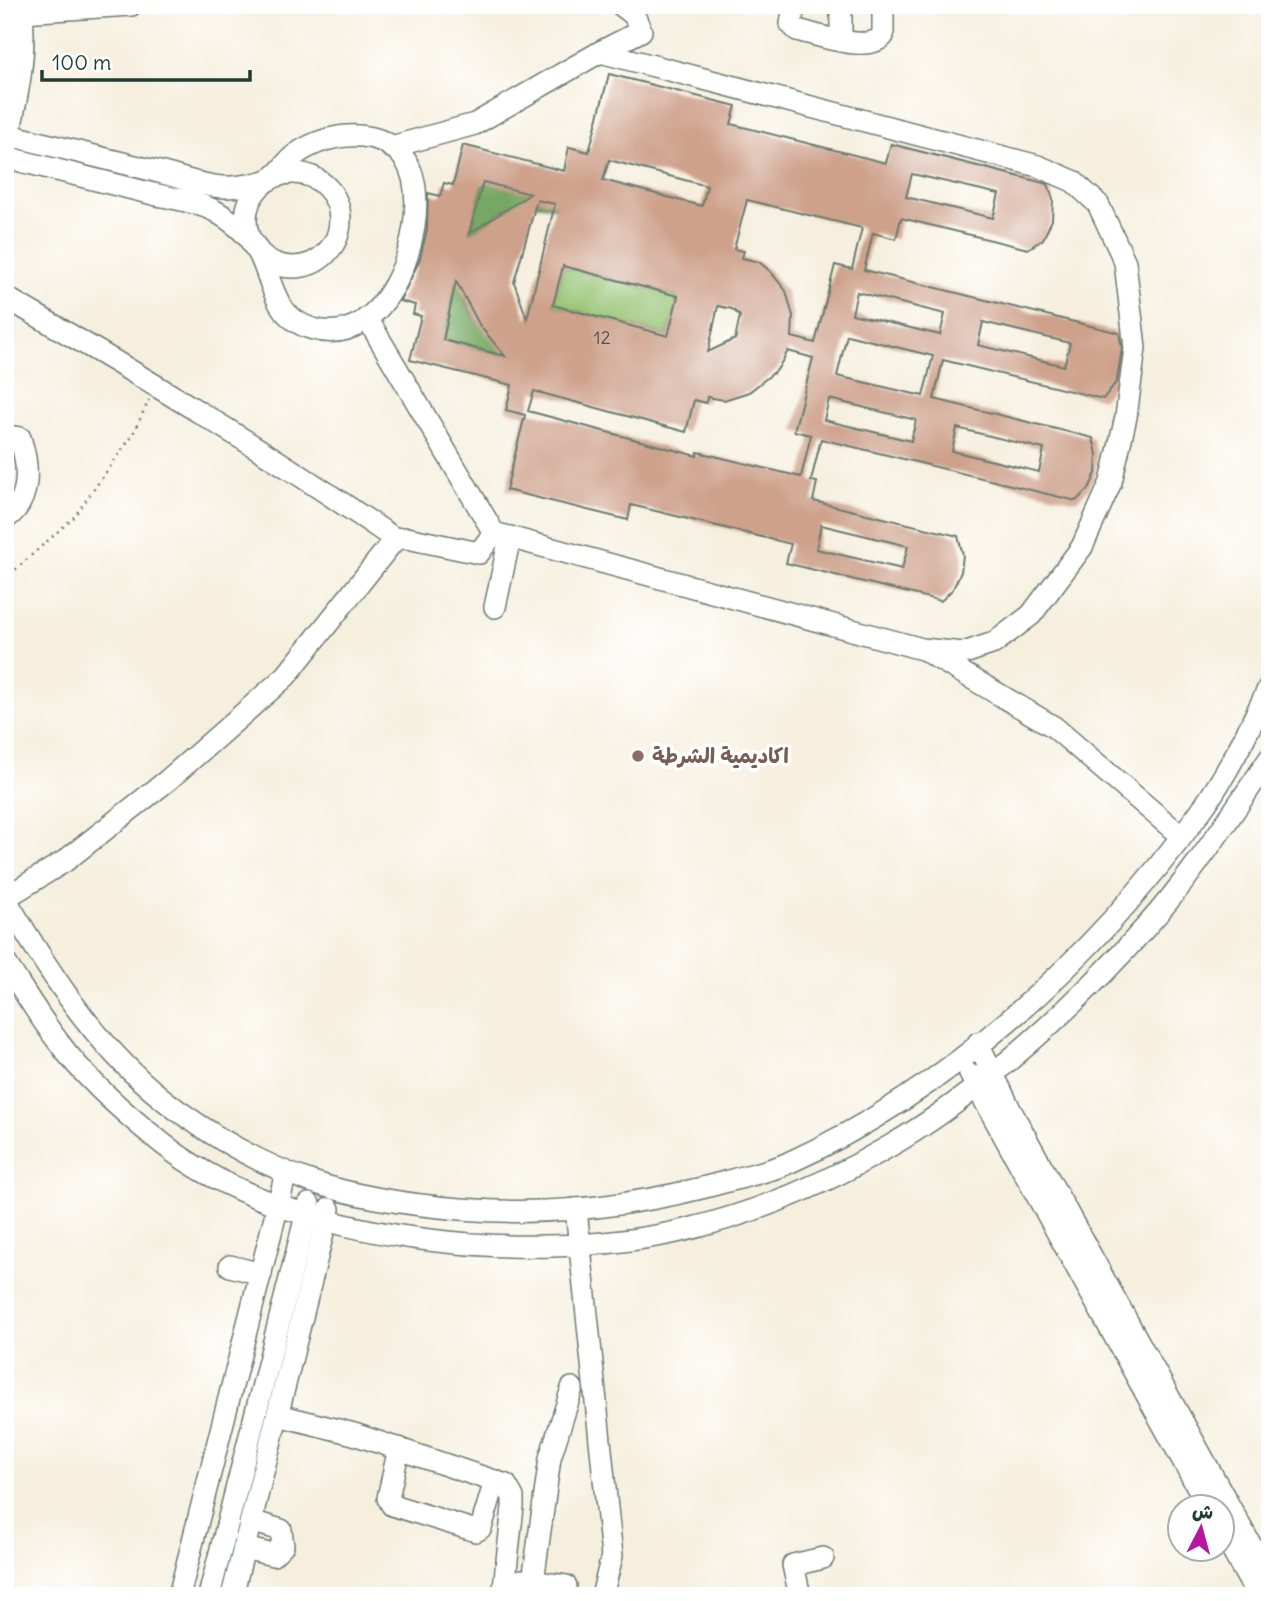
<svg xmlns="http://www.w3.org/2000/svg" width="1275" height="1601" viewBox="0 0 1275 1601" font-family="Delius,'Playpen Sans Arabic',sans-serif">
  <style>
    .green { fill: #94c271; stroke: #5a8052; stroke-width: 2 }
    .forest { fill: #77a863; stroke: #4b724c; stroke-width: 2 }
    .building { fill: #cea18b; fill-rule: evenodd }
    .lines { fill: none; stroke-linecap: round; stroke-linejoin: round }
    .minor-casing { stroke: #6a7b70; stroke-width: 24 }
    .path { stroke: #6a7b70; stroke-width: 2.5; stroke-dasharray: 2 5; stroke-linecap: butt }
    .minor { stroke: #fff; stroke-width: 21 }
    .education-dot { fill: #8d6e63; stroke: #fff; stroke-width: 2.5 }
    .labels { text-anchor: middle; stroke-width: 7; stroke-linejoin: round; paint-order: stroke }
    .number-label { font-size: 18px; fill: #4b564a }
    .education-label { font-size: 21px; font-weight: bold; fill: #785e54; stroke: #fff; text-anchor: start }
  </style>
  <rect width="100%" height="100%" fill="#fff"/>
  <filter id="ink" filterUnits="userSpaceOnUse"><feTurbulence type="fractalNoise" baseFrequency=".0143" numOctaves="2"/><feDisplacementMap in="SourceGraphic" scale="14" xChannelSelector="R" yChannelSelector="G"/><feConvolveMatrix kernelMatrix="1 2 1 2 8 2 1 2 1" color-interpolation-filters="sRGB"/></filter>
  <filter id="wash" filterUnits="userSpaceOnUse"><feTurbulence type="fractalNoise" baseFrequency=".00686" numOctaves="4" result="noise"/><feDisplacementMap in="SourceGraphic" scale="28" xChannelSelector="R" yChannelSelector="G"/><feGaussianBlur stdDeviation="1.57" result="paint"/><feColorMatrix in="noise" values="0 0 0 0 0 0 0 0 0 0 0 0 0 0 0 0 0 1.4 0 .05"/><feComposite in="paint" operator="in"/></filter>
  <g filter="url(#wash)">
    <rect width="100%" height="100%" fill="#f6efde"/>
    <polygon class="green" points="563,266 678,296 668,336 553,305"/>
    <g class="forest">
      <path d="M487 182 556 200 555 207C508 198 505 211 469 235L482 186Z"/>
      <path d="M456 282 462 283C468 323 491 334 518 359L447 341 444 336Z"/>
    </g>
    <g id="blocks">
      <path class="building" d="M609 74 736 106 731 124 886 163 891 144 1048 184 1053 199 1052 220 1043 239 1028 249 901 218 896 239 873 233 864 270 1119 333 1122 348 1117 381 1103 399 943 360 934 399 1093 438 1097 454 1096 473 1089 489 1076 501 821 439 811 481 817 482 813 501 958 536 963 555 961 572 953 589 941 601 786 563 791 544 631 505 628 520 506 490 525 415 506 410 512 385 410 360 421 316 413 314 415 305 400 301 420 259 427 229 428 193 440 196 444 183 453 185 463 145 564 171 569 147 589 152ZM609 160 707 186 702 206 603 180ZM912 174 999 194 993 218 906 197ZM483 182 530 194 469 234ZM537 200 555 204 527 319 514 282ZM747 200 862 228 852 269 835 265 815 343 792 337 793 316 786 291 770 271 759 262 742 258 744 251 734 249ZM563 266 678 296 668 336 553 305ZM456 281 480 326 505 356 443 340ZM857 292 945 314 940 335 852 314ZM718 306 732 309 740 316 735 339 708 352ZM983 322 1070 343 1064 366 978 345ZM847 335 933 356 923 396 837 376ZM788 351 813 358 794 431 811 435 801 477 698 452 697 456 528 411 534 391 686 432 694 400 706 403 707 397 724 400 749 392 777 370ZM829 399 916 420 911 441 824 420ZM957 428 1044 449 1039 472 952 451ZM821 525 908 546 902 569 816 549Z"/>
    </g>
  </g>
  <g filter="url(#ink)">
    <use href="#blocks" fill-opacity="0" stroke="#6a7b70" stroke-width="2"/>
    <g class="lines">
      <g class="minor-casing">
        <g id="minor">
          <path d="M794 5 791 24 797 30C818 35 867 53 883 36V5"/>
          <polyline points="22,12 131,5"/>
          <polyline points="841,40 841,5"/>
          <polyline points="600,52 641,31 634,15 621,5"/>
          <path d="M5 134C57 147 108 159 159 172 180 177 205 187 226 187 238 187 257 184 268 180 279 176 285 162 295 155 331 128 399 124 413 178 427 234 387 350 313 329 269 316 274 276 255 246 246 232 229 219 215 211 196 201 170 198 149 193 101 181 53 169 5 157"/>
          <path d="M6 148C16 103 28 52 21 5"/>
          <circle cx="293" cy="220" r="47"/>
          <path d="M5 297C138 374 269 452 395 539"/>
          <polyline points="367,318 494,533 922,649 964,653 994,643 1031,615 1082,547 1111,482 1126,417 1135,348 1125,262 1098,204 1073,181 1038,166 600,52 475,124 391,147"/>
          <path d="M5 436 20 438C29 465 32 501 5 519"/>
          <polyline points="495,607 510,537"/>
          <polyline points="929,653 1054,727 1181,836"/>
          <path d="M5 898C51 976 102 1056 177 1110 271 1178 347 1200 461 1209 553 1217 644 1205 732 1180 750 1175 770 1171 786 1164 952 1089 1094 958 1200 812 1228 774 1250 727 1270 685"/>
          <polyline points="5,898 65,861 168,780 286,676 395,539 407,538 479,553 494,533"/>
          <path d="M5 962C22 988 38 1015 57 1040 85 1079 125 1114 163 1144 289 1244 535 1267 689 1229 758 1212 829 1182 890 1146 978 1095 1078 1004 1145 928 1192 876 1230 816 1270 758"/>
          <polyline points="978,1043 1010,1109 1270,1580"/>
          <polyline points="970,1074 1208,1506"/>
          <polyline points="576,1209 612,1556 602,1596"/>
          <polyline points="230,1266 261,1274"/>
          <polyline points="278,1415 354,1434 506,1485 513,1497 513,1507 503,1596"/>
          <polyline points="399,1448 388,1498 392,1505 476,1531 481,1528 495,1481"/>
          <polyline points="1222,1532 1258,1596"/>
          <polyline points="244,1548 273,1555 283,1545 281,1530 251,1521"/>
          <polyline points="521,1580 566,1586"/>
          <polyline points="179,1596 286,1173"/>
          <polyline points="209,1596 309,1204"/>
          <polyline points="232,1596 329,1209"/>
          <polyline points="531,1596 550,1458 572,1388"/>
          <polyline points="800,1596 793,1565 823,1558"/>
        </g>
      </g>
      <polyline class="path" points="5,579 74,517 132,436 149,400"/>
      <use href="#minor" class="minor"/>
    </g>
  </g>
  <circle class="education-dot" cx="638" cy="756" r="7"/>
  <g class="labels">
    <g class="number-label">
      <text x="602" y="344">12</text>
    </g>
    <g class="education-label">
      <text x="652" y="763">اكاديمية الشرطة</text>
    </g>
  </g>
  <rect width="1275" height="1601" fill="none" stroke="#fff" stroke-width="28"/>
  <g transform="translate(1201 1528) rotate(6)"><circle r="33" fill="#ffffff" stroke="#a5b1ae" stroke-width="2"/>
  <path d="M0-5L12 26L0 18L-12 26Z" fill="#b5179e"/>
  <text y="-10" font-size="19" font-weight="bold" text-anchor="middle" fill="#1f3d34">ش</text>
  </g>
  <path d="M42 70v10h208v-10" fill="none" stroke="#1f3d34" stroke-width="3.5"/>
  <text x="52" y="70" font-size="21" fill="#1f3d34" stroke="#ffffff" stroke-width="5" paint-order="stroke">100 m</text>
</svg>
